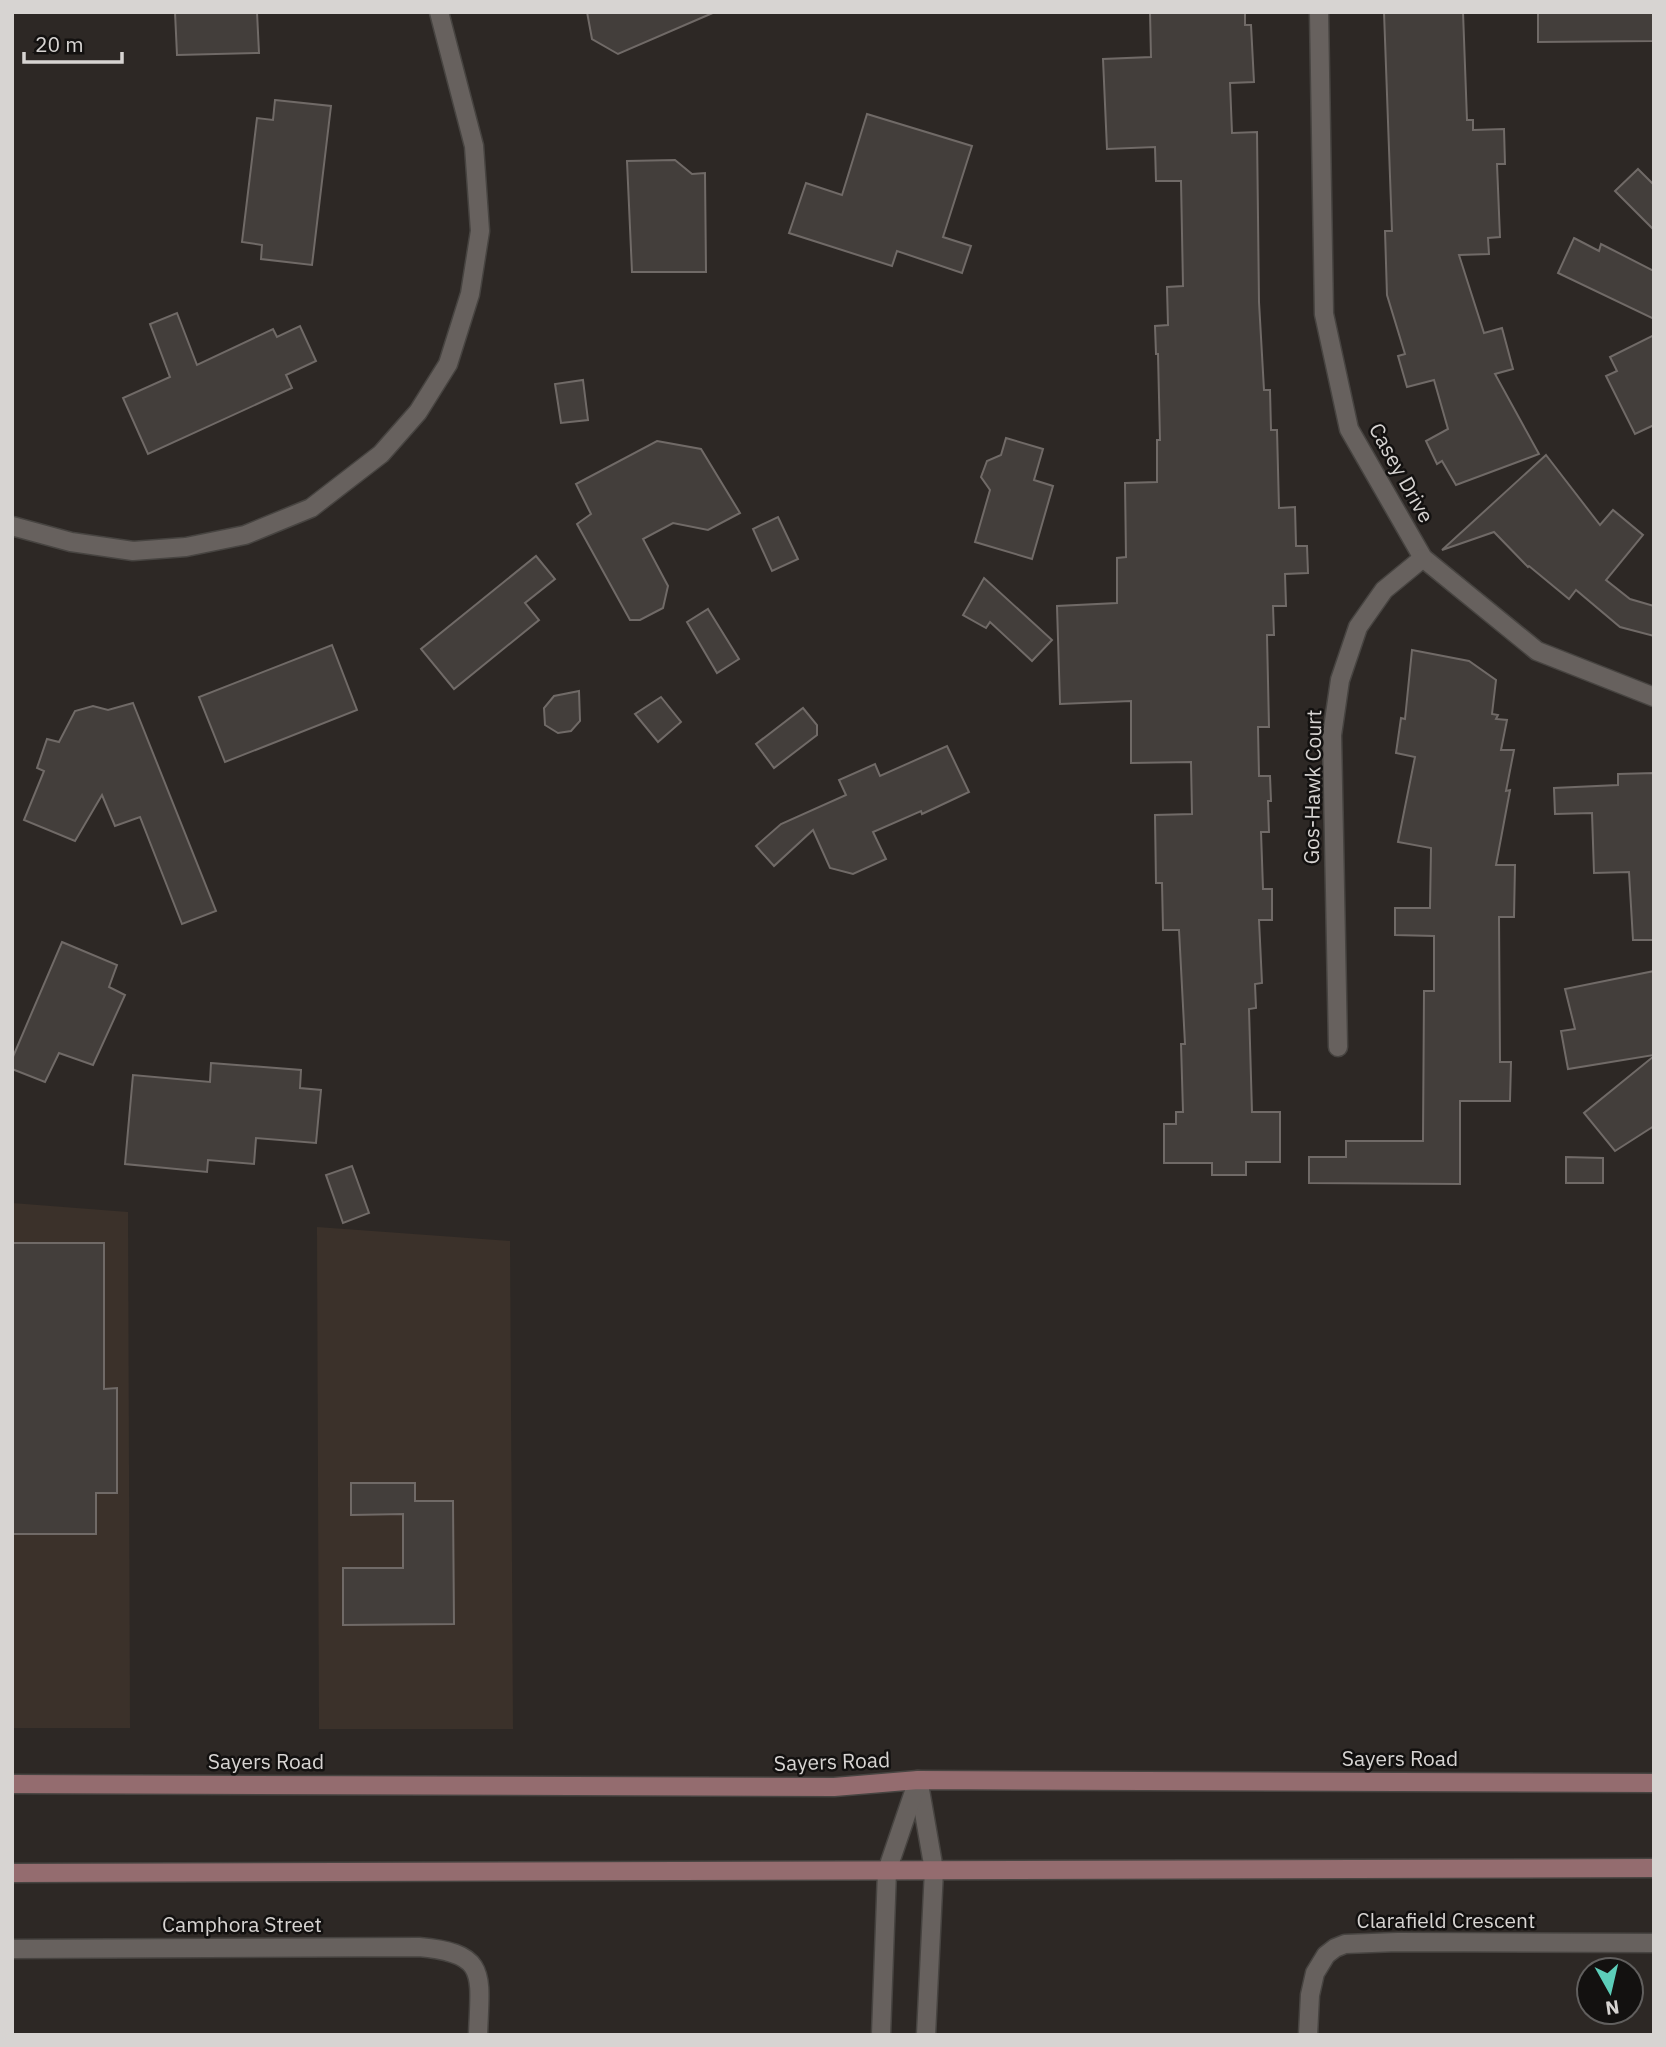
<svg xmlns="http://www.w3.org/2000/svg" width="1666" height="2047" viewBox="0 0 1666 2047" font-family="'IBM Plex Sans',sans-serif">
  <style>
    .built { fill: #3b312a }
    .building { fill: #433e3b; stroke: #706a67; stroke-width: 2 }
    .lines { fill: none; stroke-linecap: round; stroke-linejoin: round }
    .minor-casing { stroke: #474441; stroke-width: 21 }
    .tertiary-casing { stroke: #474441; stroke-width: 21 }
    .secondary-casing { stroke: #474441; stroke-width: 21 }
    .minor { stroke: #67615e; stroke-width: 18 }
    .tertiary { stroke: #67615e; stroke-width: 18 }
    .secondary { stroke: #946c6f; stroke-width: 18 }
    .labels { text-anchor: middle; stroke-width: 5; stroke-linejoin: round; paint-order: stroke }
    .street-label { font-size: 21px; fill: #d7d4d2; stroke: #131110 }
  </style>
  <rect width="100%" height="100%" fill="#2d2825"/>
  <g class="built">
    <polygon points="12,1203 128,1212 130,1728 12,1728"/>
    <polygon points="317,1227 510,1241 513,1729 319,1729"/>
  </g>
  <g class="building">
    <polygon points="175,12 257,12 259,53 177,55"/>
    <polygon points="587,12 715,12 618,54 592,39"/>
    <polygon points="1150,12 1245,12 1245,25 1251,25 1254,82 1230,83 1232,133 1257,132 1259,302 1264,390 1270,390 1271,430 1277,430 1279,508 1295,507 1296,546 1307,546 1308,573 1285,574 1286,606 1273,606 1274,635 1267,635 1269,727 1258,727 1259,776 1270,776 1271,801 1268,801 1269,832 1261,832 1263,889 1272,889 1272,920 1259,920 1262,983 1255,984 1256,1008 1249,1009 1252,1112 1280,1112 1280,1162 1246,1162 1246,1175 1212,1175 1212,1163 1164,1163 1164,1124 1176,1124 1176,1112 1183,1112 1181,1044 1185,1044 1179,930 1163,930 1162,883 1156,883 1155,815 1192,814 1191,762 1131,763 1131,701 1060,704 1057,606 1117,603 1117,558 1126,557 1125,483 1157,482 1157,440 1160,440 1158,354 1156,354 1155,326 1168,325 1167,287 1183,286 1181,181 1156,181 1155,147 1107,149 1103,59 1151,57"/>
    <polygon points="1384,12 1463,12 1467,120 1473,120 1473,130 1504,129 1505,164 1497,164 1500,237 1488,238 1489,254 1459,255 1484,333 1502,328 1513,369 1495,374 1539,454 1456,485 1442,461 1437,464 1426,441 1448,429 1434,380 1407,387 1398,356 1405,354 1387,295 1385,231 1392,231"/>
    <polygon points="1538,12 1654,12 1654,41 1538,42"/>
    <polygon points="275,100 331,106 312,265 261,259 262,245 242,242 257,118 273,120"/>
    <polygon points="867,114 972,146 943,237 971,246 962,273 897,251 892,266 789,233 806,183 842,195"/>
    <polygon points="675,160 692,174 705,173 706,272 632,272 627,161"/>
    <polygon points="1638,169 1654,185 1654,230 1615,191"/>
    <polygon points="1574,238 1599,251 1601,244 1654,271 1654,319 1558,273"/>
    <polygon points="177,313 197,365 273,329 277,337 300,326 316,361 286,375 292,388 148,454 123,398 170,377 150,324"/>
    <polygon points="1654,335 1654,425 1635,434 1606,376 1617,371 1610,357"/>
    <polygon points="583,380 588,420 561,423 555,384"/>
    <polygon points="1006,438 1043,449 1034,480 1053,486 1032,559 975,542 990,490 981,477 987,461 1001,455"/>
    <polygon points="657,441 701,449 740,513 708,530 673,523 643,539 668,586 663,608 640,620 630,620 577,524 591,514 576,484"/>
    <polygon points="1546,455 1600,525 1613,510 1643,535 1606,580 1630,599 1654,606 1654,636 1620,627 1576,590 1569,599 1529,566 1528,567 1494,532 1442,550"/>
    <polygon points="778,517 798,559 772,571 753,529"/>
    <polygon points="536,556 555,579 525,603 539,620 454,689 421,649"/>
    <polygon points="984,578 1052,640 1032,661 990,622 986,628 963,615"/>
    <polygon points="708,609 739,659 717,673 687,622"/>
    <polygon points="332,645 357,710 225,762 199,697"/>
    <polygon points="1412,650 1469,661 1496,680 1492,714 1498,715 1496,719 1507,720 1501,750 1514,750 1506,791 1510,790 1496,865 1515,865 1514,917 1499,917 1500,1062 1511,1062 1510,1101 1460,1101 1460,1184 1309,1183 1309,1157 1346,1157 1346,1141 1423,1141 1424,991 1434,991 1434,936 1395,935 1395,908 1430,908 1431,848 1398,842 1415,757 1396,753 1401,718 1405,719"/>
    <polygon points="579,691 580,721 571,731 558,733 545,725 544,708 554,696"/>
    <polygon points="661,697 681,722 658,742 635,714"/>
    <polygon points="133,703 216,911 182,924 140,817 115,826 102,795 75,841 24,820 44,771 37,768 47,739 59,742 75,711 93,706 108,710"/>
    <polygon points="803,708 817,725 817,735 774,768 756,744"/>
    <polygon points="947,746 969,792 922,814 921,811 873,832 886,859 853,874 830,868 813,830 774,866 756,846 781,824 846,795 839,780 875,764 880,776"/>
    <polygon points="1654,773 1654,940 1633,940 1629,872 1594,873 1592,813 1555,814 1554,788 1618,785 1618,774"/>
    <polygon points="62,942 117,965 109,987 125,995 93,1065 59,1053 45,1082 12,1069 12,1059"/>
    <polygon points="1654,971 1654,1055 1568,1069 1561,1031 1575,1029 1565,989"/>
    <polygon points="1654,1056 1654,1126 1615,1151 1584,1113"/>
    <polygon points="211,1063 301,1070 300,1088 321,1090 316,1143 256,1138 254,1164 208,1160 207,1172 125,1164 133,1075 210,1082"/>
    <polygon points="1566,1157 1603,1158 1603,1183 1566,1183"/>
    <polygon points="352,1166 369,1213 343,1223 326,1175"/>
    <polygon points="12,1243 104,1243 104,1389 117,1388 117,1493 96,1493 96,1534 12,1534"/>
    <polygon points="351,1483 415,1483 415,1501 453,1501 454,1624 343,1625 343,1568 403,1568 403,1514 351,1515"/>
  </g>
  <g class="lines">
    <g class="minor-casing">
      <g id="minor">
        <polyline points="1319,12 1324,314 1349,429 1423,558 1537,651 1654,697"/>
        <polyline points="12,526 71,542 133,551 186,547 245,535 311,508 381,454 418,412 448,364 470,294 480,231 474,146 439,12"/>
        <polyline points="1338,1047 1332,735 1340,680 1358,627 1384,590 1423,558"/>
        <path d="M12 1949 419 1947C489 1953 480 1975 478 2035"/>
        <polyline points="1308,2035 1310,1995 1315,1973 1326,1955 1335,1948 1345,1944 1398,1942 1654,1943"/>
      </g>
    </g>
    <g class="tertiary-casing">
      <g id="tertiary">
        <polyline points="919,1784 934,1870 926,2035"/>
        <polyline points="881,2035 887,1871 918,1780"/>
      </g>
    </g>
    <g class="secondary-casing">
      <g id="secondary">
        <polyline points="12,1784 834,1787 918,1780 1654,1783"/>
        <polyline points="12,1873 1654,1868"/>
      </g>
    </g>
    <use href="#minor" class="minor"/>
    <use href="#tertiary" class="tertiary"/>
    <use href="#secondary" class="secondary"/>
  </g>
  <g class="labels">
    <g class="street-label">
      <text transform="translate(1401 473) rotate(61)" y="7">Casey Drive</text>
      <text transform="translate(1313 787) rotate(-89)" y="7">Gos-Hawk Court</text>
      <text x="1400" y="1766">Sayers Road</text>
      <text x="266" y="1769">Sayers Road</text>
      <text transform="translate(832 1762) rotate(-2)" y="7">Sayers Road</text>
      <text x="1446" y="1928">Clarafield Crescent</text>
      <text x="242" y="1932">Camphora Street</text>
    </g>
  </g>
  <rect width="1666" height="2047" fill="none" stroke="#d7d4d2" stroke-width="28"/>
  <g transform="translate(1610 1991) rotate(172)"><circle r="33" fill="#131110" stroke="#615f5e" stroke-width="2"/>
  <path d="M0-5L12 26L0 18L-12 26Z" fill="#5cceba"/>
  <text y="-10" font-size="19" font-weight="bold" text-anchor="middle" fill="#d7d4d2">N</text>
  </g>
  <path d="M24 52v10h98v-10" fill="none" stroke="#d7d4d2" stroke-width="3.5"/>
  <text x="35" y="52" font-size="21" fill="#d7d4d2" stroke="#131110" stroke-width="5" paint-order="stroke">20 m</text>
</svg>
